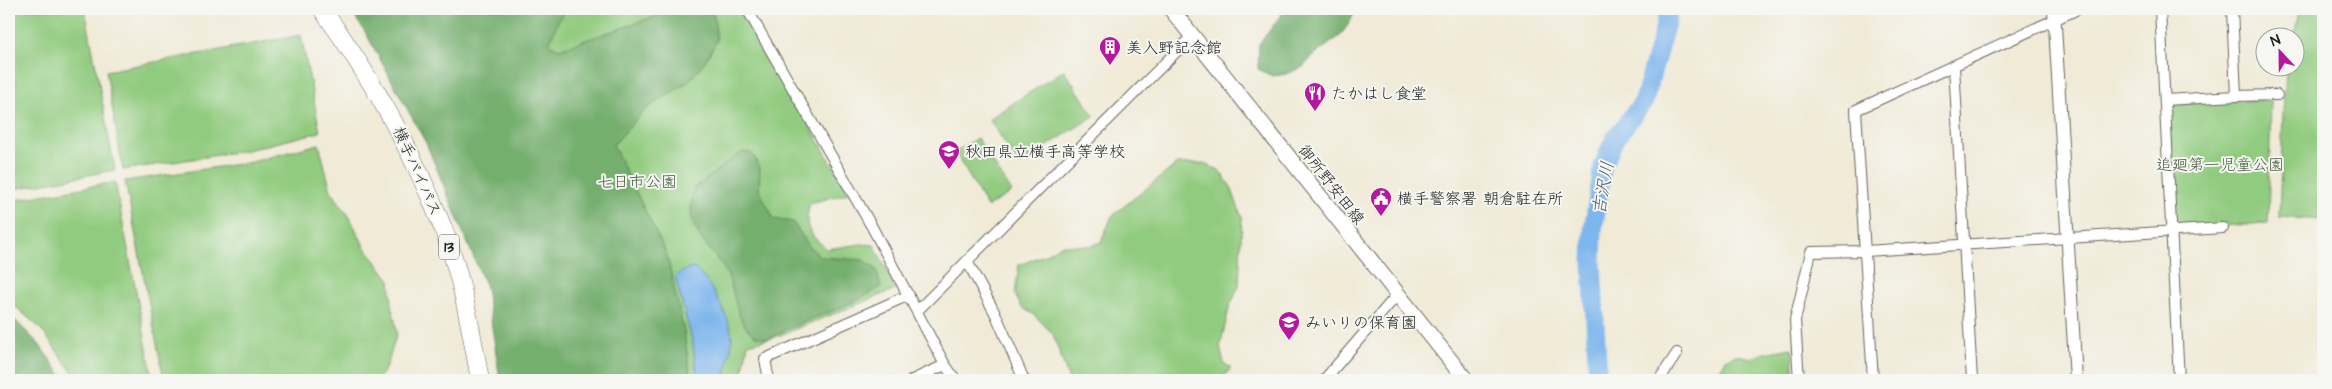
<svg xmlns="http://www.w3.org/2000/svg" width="2332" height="389" viewBox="0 0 2332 389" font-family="'Architects Daughter','Klee One',sans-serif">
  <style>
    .green { fill: #91cb7f; stroke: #56744e }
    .forest { fill: #74af6e; stroke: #486645 }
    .water { fill: #7db5ed; stroke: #4c6884 }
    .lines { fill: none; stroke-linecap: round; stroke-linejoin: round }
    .river { stroke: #7db5ed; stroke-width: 19 }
    .minor-casing { stroke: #66645d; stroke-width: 12 }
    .tertiary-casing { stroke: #66645d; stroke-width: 14 }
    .secondary-casing { stroke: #66645d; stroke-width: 17 }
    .trunk-casing { stroke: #66645d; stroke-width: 19 }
    .minor { stroke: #fff; stroke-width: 10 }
    .tertiary { stroke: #fff; stroke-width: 12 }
    .secondary { stroke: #fff; stroke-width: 15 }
    .trunk { stroke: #fff; stroke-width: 18 }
    .labels { text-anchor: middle; stroke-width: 4; stroke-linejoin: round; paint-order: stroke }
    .shield { fill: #f6f6f2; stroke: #5d5d5c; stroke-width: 1 }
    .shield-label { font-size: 15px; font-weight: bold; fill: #1c1c1c }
    .poi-label { font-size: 16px; fill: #1c1c1c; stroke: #f6f6f2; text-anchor: start }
    .park-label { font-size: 16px; fill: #45593f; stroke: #f6f6f2 }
    .street-label { font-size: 16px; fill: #1c1c1c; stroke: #f6f6f2 }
    .water-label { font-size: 18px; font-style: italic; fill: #435970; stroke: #f6f6f2 }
  </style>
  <rect width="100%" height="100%" fill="#f6f6f2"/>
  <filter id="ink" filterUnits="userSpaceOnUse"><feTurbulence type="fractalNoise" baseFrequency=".02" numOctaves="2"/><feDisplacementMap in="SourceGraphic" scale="10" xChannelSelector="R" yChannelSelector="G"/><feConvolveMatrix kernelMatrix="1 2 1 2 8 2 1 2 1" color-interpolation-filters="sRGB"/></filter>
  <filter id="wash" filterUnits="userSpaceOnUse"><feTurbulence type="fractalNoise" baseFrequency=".0096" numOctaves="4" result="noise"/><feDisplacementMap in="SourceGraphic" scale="20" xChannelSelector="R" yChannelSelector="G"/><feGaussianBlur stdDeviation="1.12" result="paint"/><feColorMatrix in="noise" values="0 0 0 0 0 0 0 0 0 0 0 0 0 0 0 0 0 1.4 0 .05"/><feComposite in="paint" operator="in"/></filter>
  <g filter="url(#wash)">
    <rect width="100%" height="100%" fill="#f0ead6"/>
    <g class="green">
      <polygon points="9,9 85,9 115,170 9,190"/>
      <path d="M392 9H741L849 193 810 203C803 228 809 234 827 249L861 244 874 245 896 289 773 338 748 344 741 380H506L491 281Z"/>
      <polygon points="2299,9 2323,9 2323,220 2279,217 2284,89 2288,68 2294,68 2294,37"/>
      <polygon points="301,35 320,132 243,151 123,170 106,71"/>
      <polygon points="1064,70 1094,116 1019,164 989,119"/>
      <polygon points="2271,100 2268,223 2174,229 2169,104"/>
      <polygon points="977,138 1012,192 987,207 955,152"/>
      <polygon points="319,144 331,191 349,216 364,246 390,280 392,306 397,332 388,363 382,375 375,380 164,380 125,181 252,162"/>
      <polygon points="1204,163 1219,170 1231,187 1242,218 1239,286 1229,308 1220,347 1224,363 1231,368 1221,380 1069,380 1053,334 1033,314 1021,307 1015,294 1019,265 1044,255 1061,245 1092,246 1101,242 1112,216 1177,164"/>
      <polygon points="115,182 153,380 78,380 40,328 9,301 9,201"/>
      <polygon points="1792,348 1794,380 1719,380 1720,370 1726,359 1736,355 1752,358 1764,353"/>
    </g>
    <g class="forest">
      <polygon points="349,9 568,9 559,19 549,44 559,49 677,9 708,9 714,16 717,40 704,63 687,83 647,108 613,145 667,255 684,332 691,380 500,380 486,287 426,143 364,30"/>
      <polygon points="1286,9 1356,9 1350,22 1340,36 1314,55 1303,67 1286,74 1272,76 1258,69 1259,44"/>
      <path d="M743 152 752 153 760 168 759 190 774 219 793 222 809 246 821 257 863 260 876 269 881 287C845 310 804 318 768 339 763 338 756 337 753 334 732 319 737 287 723 267 713 252 699 240 693 222 689 211 692 199 694 188 711 177 725 162 743 152Z"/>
      <polygon points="9,314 38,343 65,380 9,380"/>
    </g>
    <path class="water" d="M694 268C709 279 731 319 732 338 732 351 726 367 724 380H698L692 340 675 277 685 270Z"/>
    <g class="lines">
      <polyline class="river" points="1598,380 1592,262 1593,230 1603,166 1614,140 1644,101 1667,19 1668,9"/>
    </g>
  </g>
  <g filter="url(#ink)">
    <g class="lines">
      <g class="minor-casing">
        <g id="minor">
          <polyline points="747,9 872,227 945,365 956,380"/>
          <polyline points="2160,9 2179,380"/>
          <polyline points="1954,66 1972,380"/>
          <polyline points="2236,96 2277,95"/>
          <polyline points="2165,100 2236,96 2232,9"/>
          <polyline points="967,261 996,315 1024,380"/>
          <polyline points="917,311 1192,36"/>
          <polyline points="769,380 765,359 909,295"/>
          <polyline points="912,380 945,365"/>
          <polyline points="1324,380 1397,295"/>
          <polyline points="1659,380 1677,353"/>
          <polyline points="1799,380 1795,320 1811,252 1866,251 2223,228"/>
          <polyline points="1873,380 1856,110 2078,9"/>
        </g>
      </g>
      <g class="tertiary-casing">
        <polyline id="tertiary" points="2054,9 2076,380"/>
      </g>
      <g class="secondary-casing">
        <polyline id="secondary" points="1171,9 1466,380"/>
      </g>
      <g class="trunk-casing">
        <path id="trunk" d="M322 9C372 78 412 149 443 228 462 276 471 330 480 380"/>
      </g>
      <use href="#minor" class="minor"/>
      <use href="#tertiary" class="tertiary"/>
      <use href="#secondary" class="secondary"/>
      <use href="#trunk" class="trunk"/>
    </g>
  </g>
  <defs>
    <g id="building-pin" transform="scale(1.125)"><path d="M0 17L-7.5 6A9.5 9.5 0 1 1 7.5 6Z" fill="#b5179e" stroke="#f6f6f2"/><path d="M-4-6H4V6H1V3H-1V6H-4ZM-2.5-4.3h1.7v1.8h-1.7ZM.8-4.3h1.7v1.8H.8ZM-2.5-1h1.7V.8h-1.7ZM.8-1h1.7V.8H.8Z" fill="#fff"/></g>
    <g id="restaurant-pin" transform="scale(1.125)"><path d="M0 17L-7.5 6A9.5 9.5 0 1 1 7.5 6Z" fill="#b5179e" stroke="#f6f6f2"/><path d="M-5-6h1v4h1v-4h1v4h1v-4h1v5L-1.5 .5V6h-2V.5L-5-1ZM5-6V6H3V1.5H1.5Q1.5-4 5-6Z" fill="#fff"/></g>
    <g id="school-pin" transform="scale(1.125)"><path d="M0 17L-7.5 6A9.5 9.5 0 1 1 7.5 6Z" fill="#b5179e" stroke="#f6f6f2"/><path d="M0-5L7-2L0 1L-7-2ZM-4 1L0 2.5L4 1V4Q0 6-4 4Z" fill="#fff"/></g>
    <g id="civic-pin" transform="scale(1.125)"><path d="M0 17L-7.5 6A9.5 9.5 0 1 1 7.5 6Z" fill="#b5179e" stroke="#f6f6f2"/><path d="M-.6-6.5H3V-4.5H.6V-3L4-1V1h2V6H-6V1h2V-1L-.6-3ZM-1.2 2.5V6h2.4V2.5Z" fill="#fff"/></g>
  </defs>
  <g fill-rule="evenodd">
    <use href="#building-pin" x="1110" y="47"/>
    <use href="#restaurant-pin" x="1315" y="93"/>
    <use href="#school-pin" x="949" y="151"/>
    <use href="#civic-pin" x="1381" y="198"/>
    <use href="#school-pin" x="1289" y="322"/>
  </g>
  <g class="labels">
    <rect class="shield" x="439" y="234.5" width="20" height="25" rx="4"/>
    <g class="shield-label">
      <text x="449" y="252">13</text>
    </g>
    <g class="poi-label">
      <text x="1126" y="53">美入野記念館</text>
      <text x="1331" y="99">たかはし食堂</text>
      <text x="965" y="157">秋田県立横手高等学校</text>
      <text x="1397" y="204">横手警察署 朝倉駐在所</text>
      <text x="1305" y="328">みいりの保育園</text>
    </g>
    <g class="park-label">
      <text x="2220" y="170">追廻第一児童公園</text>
      <text x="637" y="187">七日市公園</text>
    </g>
    <g class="street-label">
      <text transform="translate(418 171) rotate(66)" y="6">横手バイパス</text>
      <text transform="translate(1332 184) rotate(52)" y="6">御所野安田線</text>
    </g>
    <g class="water-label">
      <text transform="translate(1603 188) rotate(-80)" y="6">吉沢川</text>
    </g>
  </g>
  <rect width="2332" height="389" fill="none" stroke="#f6f6f2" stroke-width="30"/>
  <g transform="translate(2280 52) rotate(338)"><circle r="24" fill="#f6f6f2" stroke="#9f9f9c"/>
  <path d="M0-4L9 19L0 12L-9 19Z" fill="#b5179e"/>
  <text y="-8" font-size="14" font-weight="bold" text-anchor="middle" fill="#1c1c1c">N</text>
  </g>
</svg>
